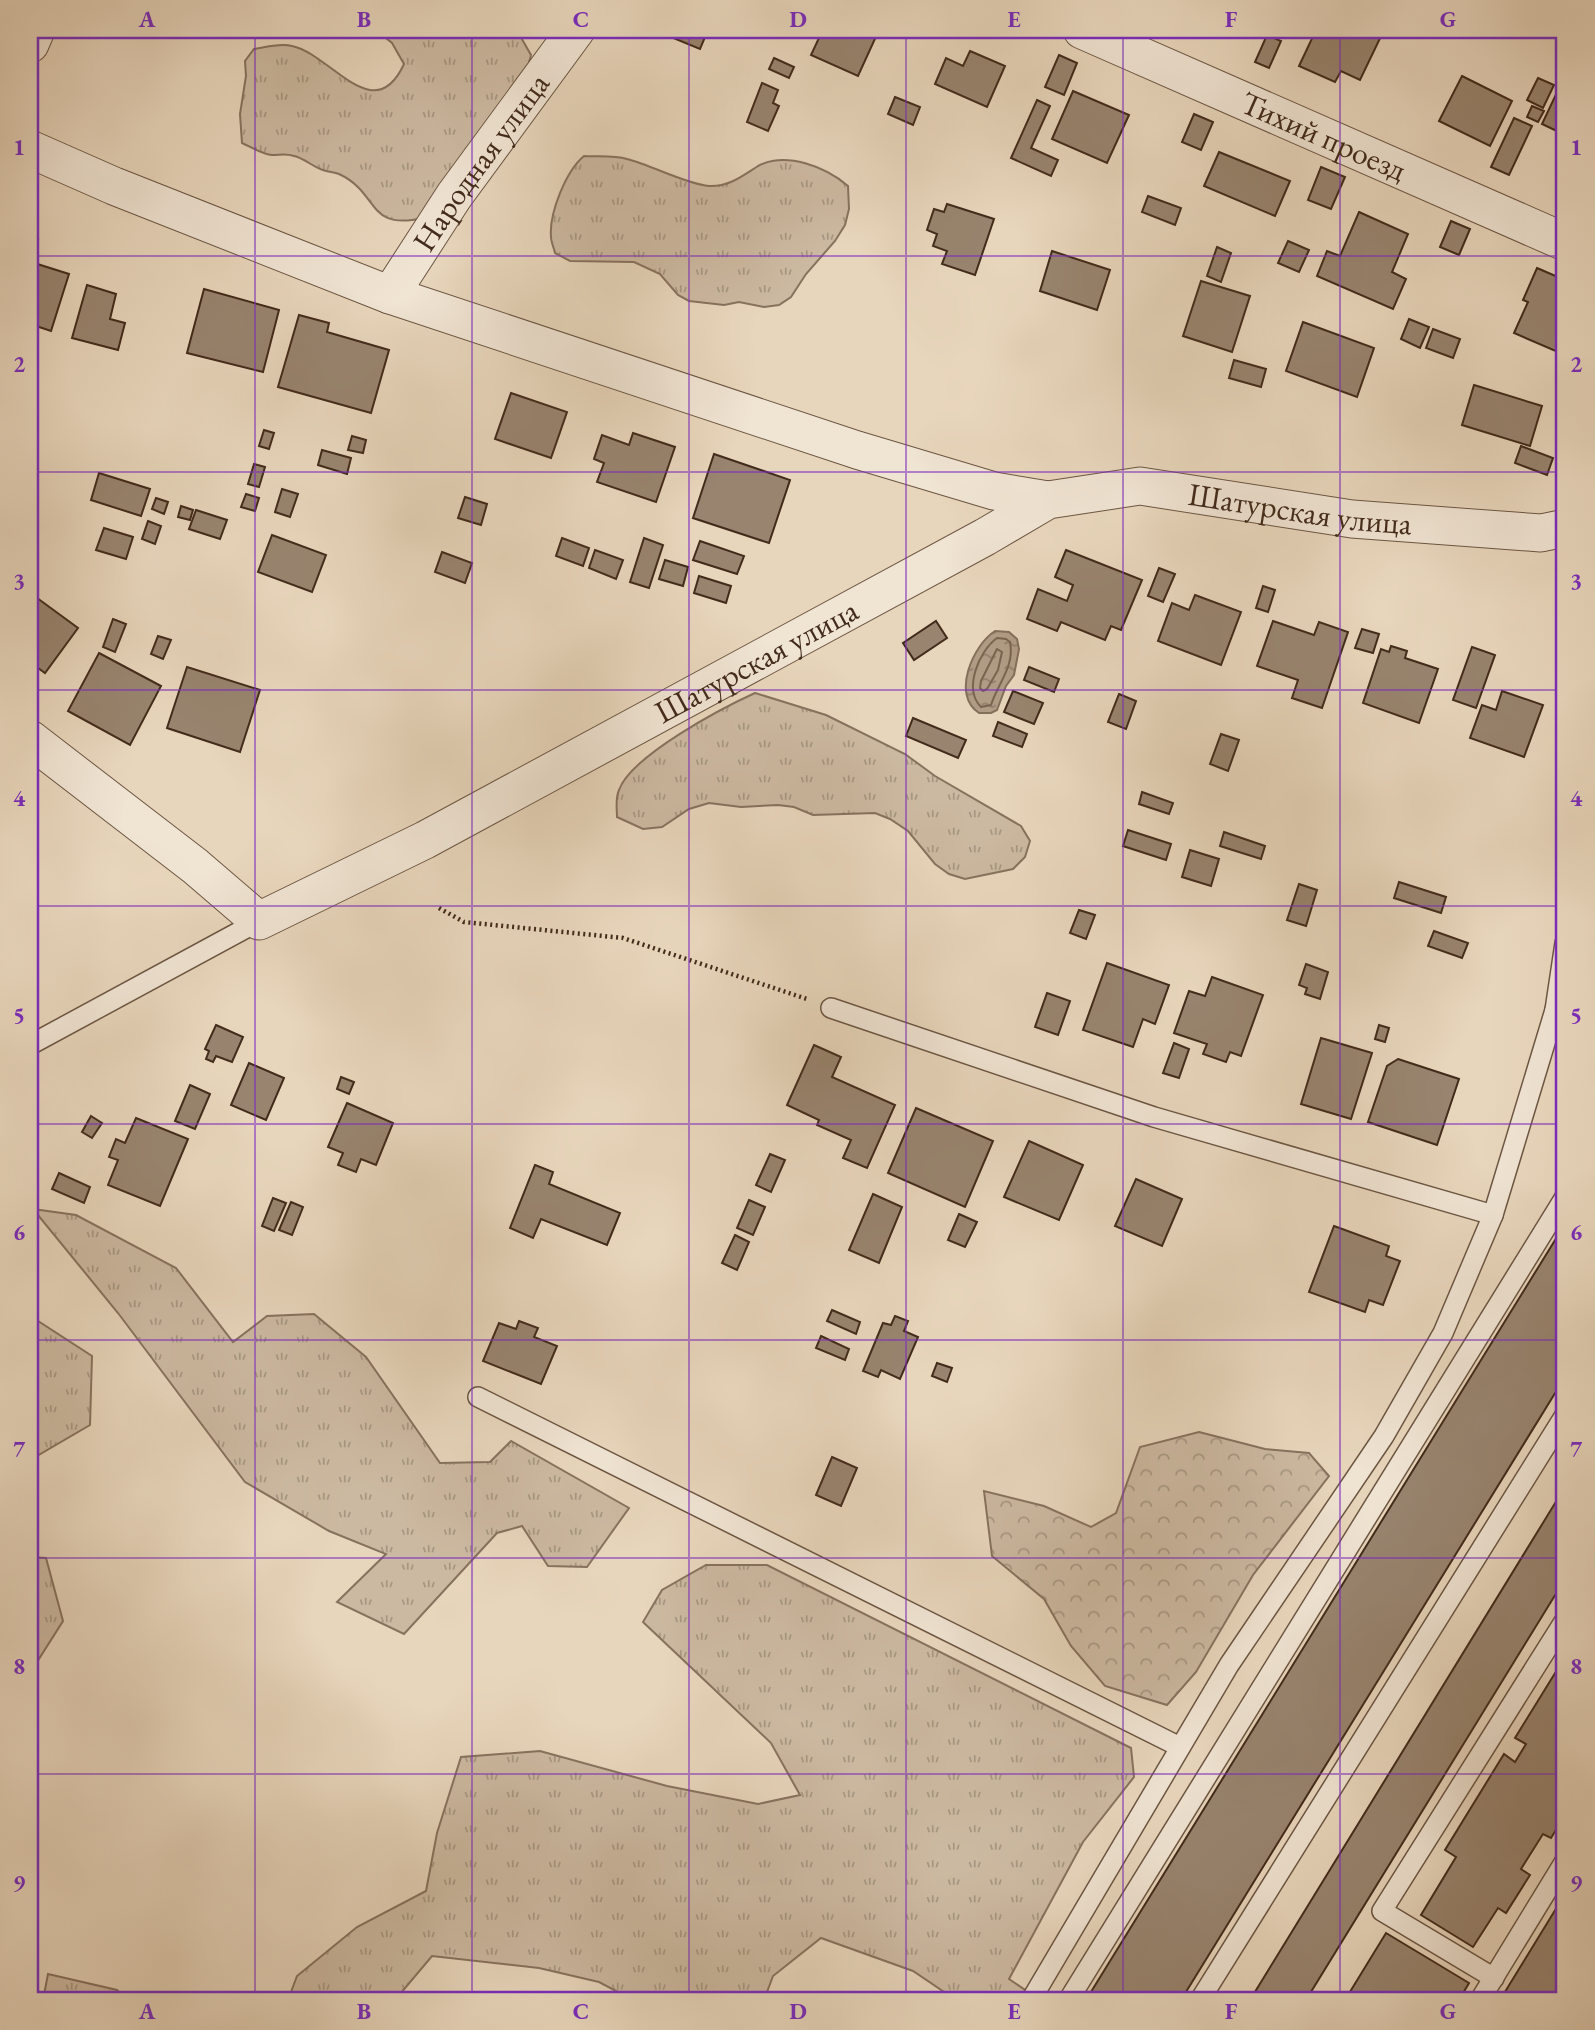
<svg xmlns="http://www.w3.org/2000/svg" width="1595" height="2030" viewBox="0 0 1595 2030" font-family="'EB Garamond',serif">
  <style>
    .grass { fill: url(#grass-tufts); stroke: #87725e; stroke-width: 2 }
    .forest { fill: url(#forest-crowns); stroke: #87725e; stroke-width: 2 }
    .water { fill: url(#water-ripples); stroke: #846f5b; stroke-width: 2 }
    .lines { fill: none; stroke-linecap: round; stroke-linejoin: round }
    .shore { stroke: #796450; stroke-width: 2 }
    .building { fill: #98846f; stroke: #422b1b; stroke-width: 2 }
    .lane-casing { stroke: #6c5643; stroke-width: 22 }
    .street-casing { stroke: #6c5643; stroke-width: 39 }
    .path { stroke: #422b1b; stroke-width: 4.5; stroke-dasharray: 2 3.5; stroke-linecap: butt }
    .lane { stroke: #f0e4d3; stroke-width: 19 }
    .street { stroke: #f0e4d3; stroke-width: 37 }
    .grid { fill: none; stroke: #7b2cbf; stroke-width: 2; stroke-opacity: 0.55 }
    .labels { text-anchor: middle; stroke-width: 5; stroke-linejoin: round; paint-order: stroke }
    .street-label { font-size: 32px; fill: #422b1b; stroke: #f0e4d3 }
    .neatline { fill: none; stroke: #7b2cbf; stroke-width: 2.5 }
    .grid-label { font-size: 23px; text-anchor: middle; font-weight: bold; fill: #7b2cbf }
  </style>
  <defs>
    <pattern id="grass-tufts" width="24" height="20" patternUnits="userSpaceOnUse" patternTransform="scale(1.75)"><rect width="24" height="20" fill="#ccb9a1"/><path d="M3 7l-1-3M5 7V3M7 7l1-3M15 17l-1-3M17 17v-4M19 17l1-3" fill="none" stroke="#a79782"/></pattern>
    <pattern id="forest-crowns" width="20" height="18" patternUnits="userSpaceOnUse" patternTransform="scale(1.75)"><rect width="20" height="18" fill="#ccb9a1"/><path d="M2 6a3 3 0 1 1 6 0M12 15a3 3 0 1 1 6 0" fill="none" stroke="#a79782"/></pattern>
    <pattern id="water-ripples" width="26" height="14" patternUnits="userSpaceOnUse" patternTransform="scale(1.75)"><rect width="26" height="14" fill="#b09c85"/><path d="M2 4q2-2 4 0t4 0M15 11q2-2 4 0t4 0" fill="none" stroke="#917f6c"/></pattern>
  </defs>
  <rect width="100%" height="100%" fill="#e8d6bc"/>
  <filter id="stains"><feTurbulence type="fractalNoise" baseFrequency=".00286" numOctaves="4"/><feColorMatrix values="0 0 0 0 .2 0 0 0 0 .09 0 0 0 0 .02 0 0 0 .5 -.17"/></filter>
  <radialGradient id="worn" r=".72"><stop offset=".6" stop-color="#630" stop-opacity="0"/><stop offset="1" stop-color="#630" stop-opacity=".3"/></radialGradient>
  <g class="grass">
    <path d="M376 30H510L519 34 531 55 528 68 423 218C366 231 380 193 339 174 334 172 328 172 323 170 313 167 304 158 294 156 286 153 280 155 272 155 262 154 251 147 242 143L240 114 246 76 245 61 254 49C266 47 280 43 292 46 331 54 374 129 404 64L392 43Z"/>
    <path d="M584 156C598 157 614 155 627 159 651 165 686 184 709 186 729 187 742 176 758 166 786 151 826 167 848 186L849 209 845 225 835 241 806 274 791 297 779 305 764 307 739 302 724 305 689 301 678 295 660 274 634 262 570 261 555 253C554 248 551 242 551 237 549 213 566 171 584 156Z"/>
    <path d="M755 693 826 715 905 754 935 776 1021 826 1030 841 1025 857 1013 869 965 879 949 874 935 864 908 831 890 819 875 813 813 815 794 807 778 805 741 807 709 803 689 809 662 827 643 829 617 817C617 808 615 799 619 790 631 756 722 708 755 693Z"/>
    <polygon points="33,1209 76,1215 176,1268 233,1342 267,1316 314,1314 366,1357 440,1463 490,1462 511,1441 629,1508 587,1567 548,1566 522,1526 497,1533 404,1634 337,1602 386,1554 329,1531 245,1482 118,1313"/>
    <polygon points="30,1321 38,1321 92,1356 90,1425 30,1460"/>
    <polygon points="30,1557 46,1558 63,1621 30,1673"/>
    <polygon points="706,1565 767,1565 1131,1748 1134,1777 1083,1842 1009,1979 1040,2000 956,2000 913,1971 821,1938 773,1976 764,2000 633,2000 599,1982 539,1968 432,1956 395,2000 288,2000 297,1976 357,1927 426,1891 437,1833 461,1757 540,1751 667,1786 758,1804 800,1795 771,1743 643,1622 662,1590"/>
    <polygon points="48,1974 117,1990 127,2000 43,2000"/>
  </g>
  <polygon class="forest" points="1199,1432 1265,1449 1309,1453 1329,1476 1253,1575 1196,1672 1167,1705 1105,1686 1071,1646 1044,1599 992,1556 984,1491 1044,1506 1091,1527 1116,1513 1140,1447"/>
  <path class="water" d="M995 631 1009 632 1017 639 1019 649 1014 675 1006 686 997 710 991 713H979C951 695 973 645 995 631Z"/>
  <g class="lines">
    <g class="shore">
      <path d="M997 638 1006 639 1010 642C1015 666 998 683 991 705L981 707C963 689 979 651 997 638Z"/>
      <polygon points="997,649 1002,652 998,670 987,689 983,691 980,688 981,681"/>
    </g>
  </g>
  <g class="building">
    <polygon points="654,30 708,30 700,49"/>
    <polygon points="805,30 879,30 858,76 811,55 819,38"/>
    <polygon points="1316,30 1384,30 1360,80 1341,71 1335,82 1299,66"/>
    <polygon points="1267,35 1281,41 1269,68 1255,62"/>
    <polygon points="970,51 1005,66 987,107 935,84 946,58 963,66"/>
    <polygon points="1059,55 1077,63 1064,95 1045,87"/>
    <polygon points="774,58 794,67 789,78 769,69"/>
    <polygon points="1462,76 1512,101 1490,146 1439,121"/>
    <polygon points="1538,78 1554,85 1543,108 1527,100"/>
    <polygon points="762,83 778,90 773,103 779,106 768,131 747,122"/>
    <polygon points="1559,88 1565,91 1563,134 1542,124"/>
    <polygon points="1073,91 1129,115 1107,163 1052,139"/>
    <polygon points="895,97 920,107 913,125 888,114"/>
    <polygon points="1037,100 1050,106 1031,148 1058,160 1051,176 1011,158"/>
    <polygon points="1532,106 1544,111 1538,122 1527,117"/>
    <polygon points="1194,114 1213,122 1201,150 1182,142"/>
    <polygon points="1514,118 1532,126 1509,175 1491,167"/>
    <polygon points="1219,152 1290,181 1275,216 1204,186"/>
    <polygon points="1321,167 1345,177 1331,209 1308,200"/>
    <polygon points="1148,196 1181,208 1175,225 1142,212"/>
    <polygon points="947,204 994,219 975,275 942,264 947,251 933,246 937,234 927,230 934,209 944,212"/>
    <polygon points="1359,212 1408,234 1392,272 1406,279 1393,309 1317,276 1327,251 1340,256"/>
    <polygon points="1451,221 1470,229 1459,255 1440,247"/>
    <polygon points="30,238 38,240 31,262 69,274 51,331 30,324"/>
    <polygon points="1288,241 1309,250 1299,272 1278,263"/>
    <polygon points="1217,247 1231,253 1221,282 1207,276"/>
    <polygon points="1052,251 1110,270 1097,310 1040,291"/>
    <polygon points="1537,268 1565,280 1559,297 1565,300 1565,355 1514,333 1528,302 1523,300"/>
    <polygon points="1201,281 1250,296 1232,352 1183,336"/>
    <polygon points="87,285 116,294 110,319 125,323 118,350 72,338"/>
    <polygon points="204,289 279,310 263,372 187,353"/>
    <polygon points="299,315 329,323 327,332 389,350 371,413 278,387"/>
    <polygon points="1409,319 1429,327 1420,348 1401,339"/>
    <polygon points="1303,322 1374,348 1357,397 1286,371"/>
    <polygon points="1433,329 1460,339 1453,358 1426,348"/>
    <polygon points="1234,360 1266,369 1261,387 1229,378"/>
    <polygon points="1474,385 1542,406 1530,446 1462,425"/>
    <polygon points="511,393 567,412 551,458 495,439"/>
    <polygon points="264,430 274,433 269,449 259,446"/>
    <polygon points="633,433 675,447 656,502 597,482 604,463 594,459 602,435 629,445"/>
    <polygon points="352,436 366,440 363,453 348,450"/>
    <polygon points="1521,446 1553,458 1547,475 1515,463"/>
    <polygon points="322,450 351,458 347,474 318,465"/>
    <polygon points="714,454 790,480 769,543 693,518"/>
    <polygon points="254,464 265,467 259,487 248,484"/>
    <polygon points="99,473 150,489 141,516 91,500"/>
    <polygon points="282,489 298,494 290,517 275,512"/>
    <polygon points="246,494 259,498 255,511 241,507"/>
    <polygon points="465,497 487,504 481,525 458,518"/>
    <polygon points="156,498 168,502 164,514 152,509"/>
    <polygon points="181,506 193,510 190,520 178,517"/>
    <polygon points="196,510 227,520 220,539 189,529"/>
    <polygon points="148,521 161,526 155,544 142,539"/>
    <polygon points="104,528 133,537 126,559 96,550"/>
    <polygon points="272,535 326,555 312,592 258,572"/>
    <polygon points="562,538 589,548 583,566 556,556"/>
    <polygon points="644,538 663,545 649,588 630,582"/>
    <polygon points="700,541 744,556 737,574 693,560"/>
    <polygon points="595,550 623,560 616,579 589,568"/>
    <polygon points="1066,550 1142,580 1121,630 1111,626 1105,640 1061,622 1057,631 1027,619 1038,589 1067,601 1073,585 1055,577"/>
    <polygon points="442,552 472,563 465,583 435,572"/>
    <polygon points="665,560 688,567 683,586 659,579"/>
    <polygon points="1159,568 1175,574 1163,602 1148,596"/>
    <polygon points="699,576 731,586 726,603 694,593"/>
    <polygon points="1263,586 1275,590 1268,612 1256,608"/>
    <polygon points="33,595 78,628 45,673 30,662 30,599"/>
    <polygon points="1195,595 1241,612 1221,665 1158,641 1172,603 1189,610"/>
    <polygon points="113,619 126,624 115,652 103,647"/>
    <polygon points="936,621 947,638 914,660 903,643"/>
    <polygon points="1273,621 1314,635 1319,622 1348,632 1322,708 1292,698 1298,680 1257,666"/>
    <polygon points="1362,629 1379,634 1373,653 1355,648"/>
    <polygon points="158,636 171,640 163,659 151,654"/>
    <polygon points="1391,646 1407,651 1405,658 1438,669 1419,723 1363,703 1381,649 1389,652"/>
    <polygon points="1472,647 1495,655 1476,708 1453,700"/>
    <polygon points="99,653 161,686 130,745 68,711"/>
    <polygon points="187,667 260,690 240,752 167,728"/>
    <polygon points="1029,667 1059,679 1054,692 1024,680"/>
    <polygon points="1013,691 1043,703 1034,724 1004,712"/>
    <polygon points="1502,691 1543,705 1524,757 1470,738 1482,705 1496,710"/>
    <polygon points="1119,694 1136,701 1126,729 1108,722"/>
    <polygon points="913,718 966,740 958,758 906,736"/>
    <polygon points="998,722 1027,734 1022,747 993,736"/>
    <polygon points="1221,734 1239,740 1228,771 1210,764"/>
    <polygon points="1142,792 1173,803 1169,814 1139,804"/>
    <polygon points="1128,830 1171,844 1166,860 1123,846"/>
    <polygon points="1224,832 1265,846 1261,859 1220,846"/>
    <polygon points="1190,850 1219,859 1211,886 1182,877"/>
    <polygon points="1399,882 1446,897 1441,913 1394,898"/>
    <polygon points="1299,884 1317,890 1306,926 1287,920"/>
    <polygon points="1079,910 1095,915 1086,939 1070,933"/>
    <polygon points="1434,931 1468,943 1462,958 1428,946"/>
    <polygon points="1107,963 1169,985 1155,1024 1143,1019 1133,1047 1083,1030"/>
    <polygon points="1306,964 1328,972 1320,999 1305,994 1307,988 1299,985"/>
    <polygon points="1212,977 1263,995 1241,1056 1230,1052 1226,1062 1203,1054 1207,1044 1174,1033 1189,991 1205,996"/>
    <polygon points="1047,993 1070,1001 1058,1035 1035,1027"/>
    <polygon points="216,1025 243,1037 232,1062 216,1056 213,1062 206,1059 209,1051 205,1049"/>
    <polygon points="1379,1025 1389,1028 1385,1042 1375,1039"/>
    <polygon points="1321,1038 1372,1053 1351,1119 1301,1104"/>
    <polygon points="1174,1043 1189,1049 1179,1078 1163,1073"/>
    <polygon points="814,1045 841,1057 832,1077 895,1105 867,1168 843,1158 851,1140 817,1125 819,1120 787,1105"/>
    <polygon points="1398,1059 1459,1079 1437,1145 1368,1122 1387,1066"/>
    <polygon points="249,1063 284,1078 266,1120 231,1105"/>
    <polygon points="341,1077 354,1082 349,1094 337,1089"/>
    <polygon points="190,1085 210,1094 195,1129 175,1121"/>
    <polygon points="347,1103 393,1123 376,1165 361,1159 356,1172 338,1165 343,1153 328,1147"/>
    <polygon points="916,1108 993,1141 965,1207 888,1173"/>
    <polygon points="91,1116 102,1123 92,1138 82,1132"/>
    <polygon points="136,1118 188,1139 160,1206 108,1185 118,1160 109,1157 116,1139 125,1143"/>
    <polygon points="1029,1141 1083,1165 1059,1220 1004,1197"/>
    <polygon points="770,1154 785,1160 771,1192 756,1185"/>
    <polygon points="535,1165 553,1172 549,1184 620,1213 607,1245 541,1219 533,1238 510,1228"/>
    <polygon points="59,1173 90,1187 84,1203 52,1189"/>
    <polygon points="1136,1179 1182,1199 1162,1246 1115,1226"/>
    <polygon points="873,1194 902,1207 879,1263 849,1250"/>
    <polygon points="273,1198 286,1203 274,1231 262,1226"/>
    <polygon points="749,1200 765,1207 753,1235 737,1228"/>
    <polygon points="291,1202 303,1207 292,1235 279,1230"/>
    <polygon points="959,1214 977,1222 965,1247 948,1240"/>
    <polygon points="1565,1224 1565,1377 1181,2000 1086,2000"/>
    <polygon points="1334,1226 1389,1246 1386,1256 1400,1261 1383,1305 1369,1300 1365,1312 1309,1292"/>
    <polygon points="735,1235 749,1242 737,1270 722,1263"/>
    <polygon points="832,1310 860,1322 856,1334 827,1321"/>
    <polygon points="895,1316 908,1321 904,1331 918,1337 900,1379 881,1370 878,1377 863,1371 883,1323 891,1325"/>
    <polygon points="519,1321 538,1328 534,1337 557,1346 541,1384 483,1361 499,1323 516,1329"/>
    <polygon points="821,1336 849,1349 845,1360 816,1348"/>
    <polygon points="937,1363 952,1368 947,1382 932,1376"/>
    <polygon points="832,1457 857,1468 841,1506 816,1495"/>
    <polygon points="1565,1487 1565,1579 1306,2000 1250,2000"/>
    <polygon points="1565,1657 1565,1815 1551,1838 1543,1834 1521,1869 1530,1875 1506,1913 1498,1908 1473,1947 1421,1915 1456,1857 1445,1850 1504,1754 1515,1762 1526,1744 1515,1738"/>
    <polygon points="1565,1894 1565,1979 1552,2000 1500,2000"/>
    <polygon points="1386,1933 1469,1983 1459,2000 1345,2000"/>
  </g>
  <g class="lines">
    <g class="lane-casing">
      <g id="lane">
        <polyline points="1565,943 1555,1010 1565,1030"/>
        <polyline points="831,1008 1154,1117 1493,1215"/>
        <polyline points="30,1045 259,921"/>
        <polyline points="478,1397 1180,1747"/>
        <polyline points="1494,1978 1382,1911 1565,1620"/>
        <polyline points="1071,1996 1565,1197"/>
        <polyline points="1031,2000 1229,1665 1384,1436 1443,1333 1493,1215 1555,1010"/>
        <polyline points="1200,2000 1565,1415"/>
        <polyline points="1480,2000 1565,1861"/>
      </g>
    </g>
    <g class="street-casing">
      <g id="street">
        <path id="s1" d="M1082 30 1565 242"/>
        <polyline points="30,44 36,30"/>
        <polyline points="30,149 114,186 390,295 857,450 994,491 1048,500"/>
        <path id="s2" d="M390 295 454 196 576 30"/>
        <path id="s3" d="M30 739 195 866 259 921 425 840 985 537 1048 500 1140 486 1352 519 1541 533 1565 528"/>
      </g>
    </g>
    <polyline class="path" points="439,908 464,922 623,938 807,999"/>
    <use href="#lane" class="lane"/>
    <use href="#street" class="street"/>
  </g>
  <path class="grid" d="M255 30V2000M472 30V2000M689 30V2000M906 30V2000M1123 30V2000M1340 30V2000M30 256H1565M30 472H1565M30 690H1565M30 906H1565M30 1124H1565M30 1340H1565M30 1558H1565M30 1774H1565"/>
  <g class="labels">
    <g class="street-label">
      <text dy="11" stroke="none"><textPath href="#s1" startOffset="264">Тихий проезд</textPath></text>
      <text dy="11" stroke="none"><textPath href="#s2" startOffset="161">Народная улица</textPath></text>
      <text dy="11" stroke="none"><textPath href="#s3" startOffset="1442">Шатурская улица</textPath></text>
      <text dy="11" stroke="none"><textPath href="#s3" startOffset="854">Шатурская улица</textPath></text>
    </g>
  </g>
  <rect width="1595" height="2030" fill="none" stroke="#e8d6bc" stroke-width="77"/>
  <rect x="38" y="38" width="1518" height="1954" class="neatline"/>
  <g class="grid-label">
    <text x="147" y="27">A</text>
    <text x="364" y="27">B</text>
    <text x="581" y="27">C</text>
    <text x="798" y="27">D</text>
    <text x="1014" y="27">E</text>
    <text x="1231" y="27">F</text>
    <text x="1448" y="27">G</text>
    <text x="19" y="155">1</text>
    <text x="1576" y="155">1</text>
    <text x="19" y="372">2</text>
    <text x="1576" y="372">2</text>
    <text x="19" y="589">3</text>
    <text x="1576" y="589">3</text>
    <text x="19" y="806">4</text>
    <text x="1576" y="806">4</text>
    <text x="19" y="1023">5</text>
    <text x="1576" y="1023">5</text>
    <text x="19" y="1240">6</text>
    <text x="1576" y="1240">6</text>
    <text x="19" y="1457">7</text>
    <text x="1576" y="1457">7</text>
    <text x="19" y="1674">8</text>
    <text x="1576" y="1674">8</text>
    <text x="19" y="1891">9</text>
    <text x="1576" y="1891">9</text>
    <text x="147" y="2019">A</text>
    <text x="364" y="2019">B</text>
    <text x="581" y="2019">C</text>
    <text x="798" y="2019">D</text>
    <text x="1014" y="2019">E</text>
    <text x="1231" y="2019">F</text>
    <text x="1448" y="2019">G</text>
  </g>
  <rect width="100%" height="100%" filter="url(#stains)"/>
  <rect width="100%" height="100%" fill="url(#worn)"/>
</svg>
